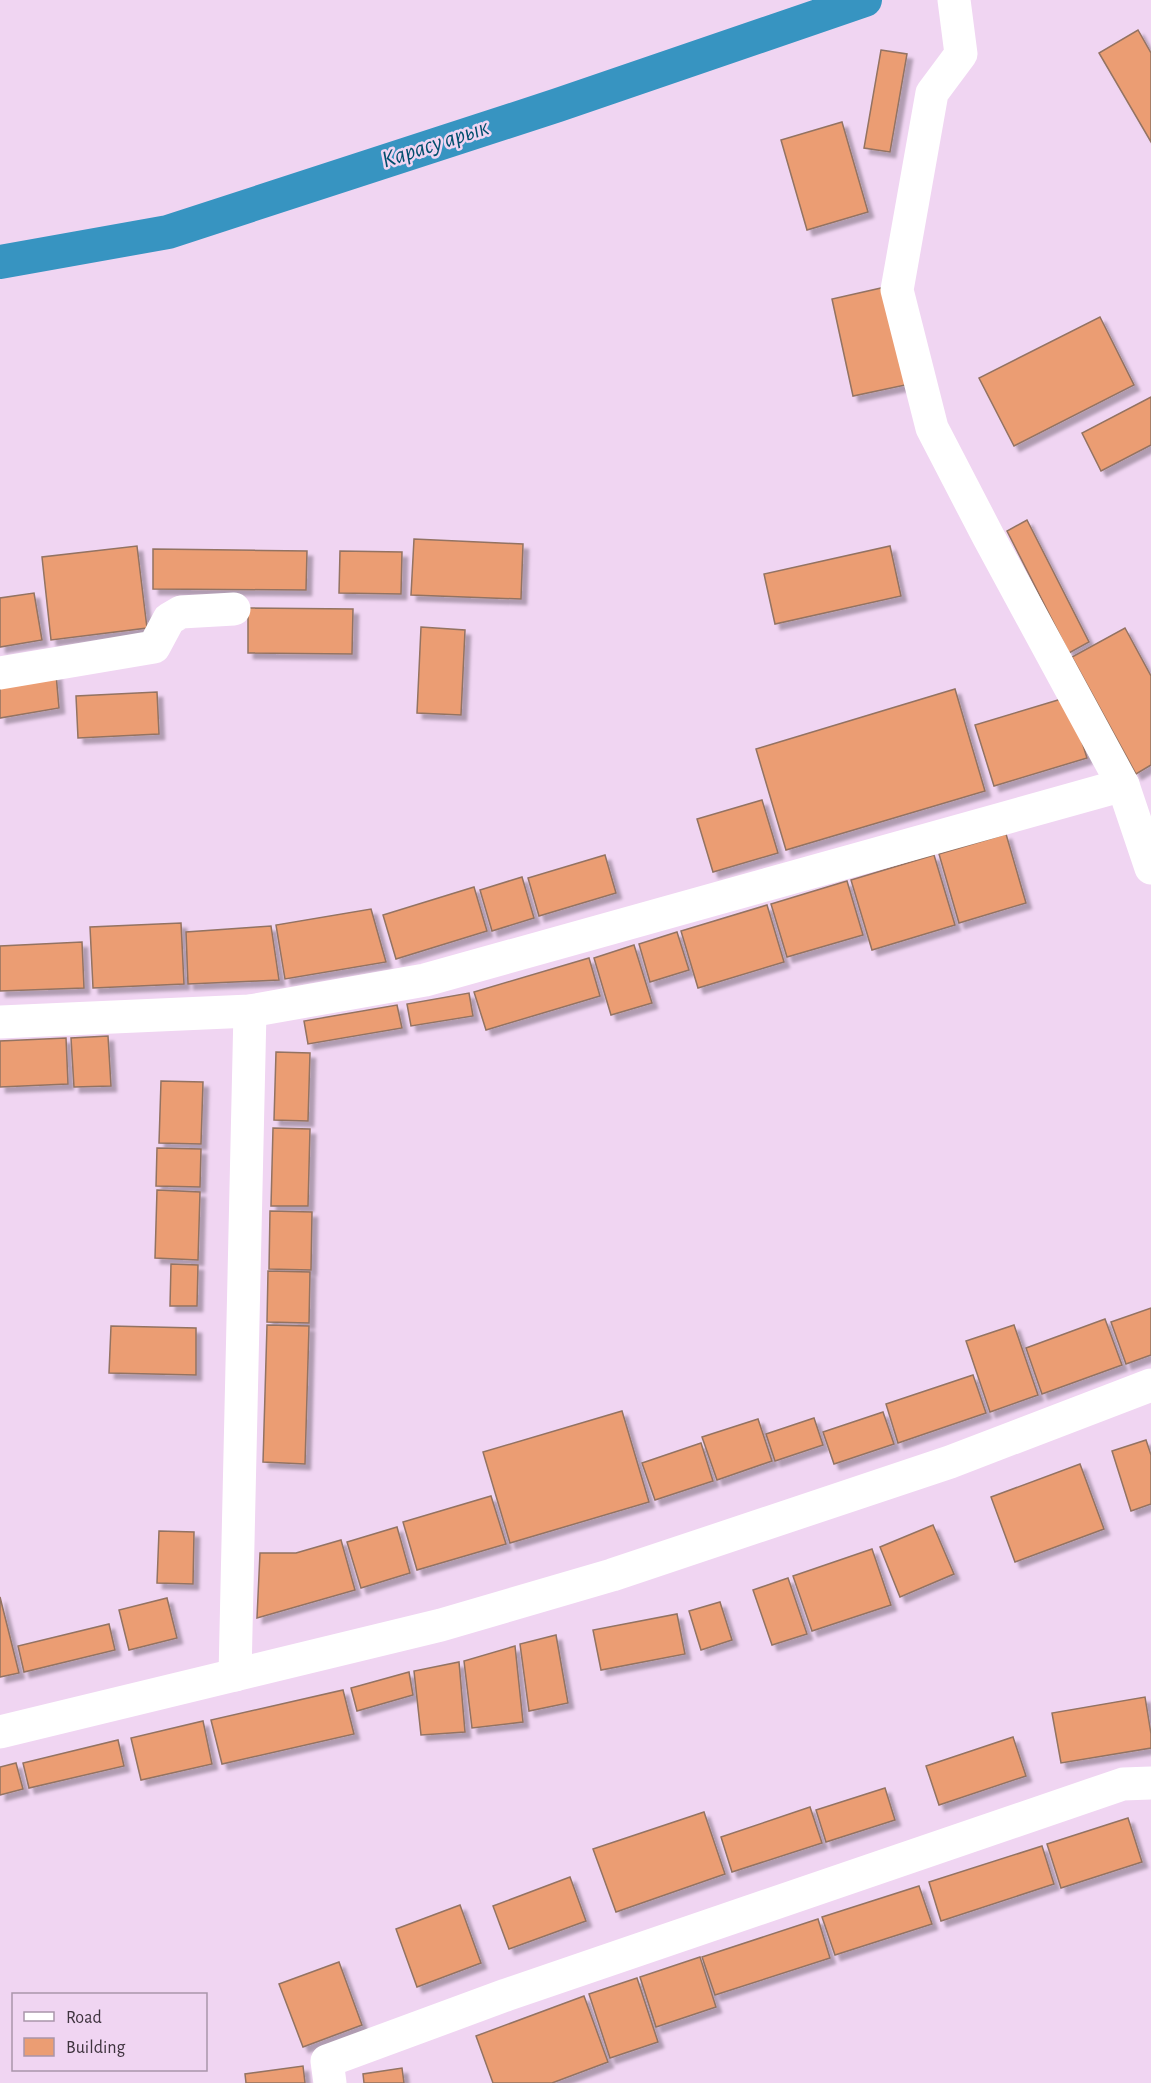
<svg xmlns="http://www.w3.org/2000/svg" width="1151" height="2083" viewBox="0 0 1151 2083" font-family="'Alegreya Sans',sans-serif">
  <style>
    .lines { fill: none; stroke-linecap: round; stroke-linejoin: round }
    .canal { stroke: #3794c1; stroke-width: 34 }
    .building { fill: #eb9d73; stroke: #937362; stroke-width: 1.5; filter: url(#shadow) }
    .minor { stroke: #fff; stroke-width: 33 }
    .labels { text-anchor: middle; stroke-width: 5; stroke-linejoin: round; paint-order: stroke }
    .water-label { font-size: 24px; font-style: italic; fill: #004e6d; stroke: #f0d5f2 }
  </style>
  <defs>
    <filter id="shadow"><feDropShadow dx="5.5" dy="5.5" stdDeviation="1.5" flood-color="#0004"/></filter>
  </defs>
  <rect width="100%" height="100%" fill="#f0d5f2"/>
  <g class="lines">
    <polyline class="canal" points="0,262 168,232 558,105 865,0"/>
  </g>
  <g class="building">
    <polygon points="1138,30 1151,53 1151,142 1099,53"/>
    <polygon points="881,50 907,54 890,152 864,148"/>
    <polygon points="842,122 868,212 807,230 781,140"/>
    <polygon points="890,286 910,384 853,396 832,299"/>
    <polygon points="1100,317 1134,385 1014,446 979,378"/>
    <polygon points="1151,397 1151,445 1101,471 1082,433"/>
    <polygon points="1027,520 1089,642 1069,653 1007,531"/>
    <polygon points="414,539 523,544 521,599 411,595"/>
    <polygon points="137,546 147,628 51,640 42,557"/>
    <polygon points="890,546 901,596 775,624 764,574"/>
    <polygon points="153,549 307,551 306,590 153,589"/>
    <polygon points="340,551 402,552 401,594 339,593"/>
    <polygon points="34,593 42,640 0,647 0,598"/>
    <polygon points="248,608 353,609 352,654 248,653"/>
    <polygon points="421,627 465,630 461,715 417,713"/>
    <polygon points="1125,628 1151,676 1151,765 1136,774 1072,657"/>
    <polygon points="56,674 59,708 0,718 0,681"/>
    <polygon points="955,689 985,791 786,850 756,749"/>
    <polygon points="157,692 159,734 78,738 76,696"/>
    <polygon points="1068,697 1087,758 994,786 975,725"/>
    <polygon points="762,800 778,853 713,872 697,819"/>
    <polygon points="1006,834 1026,903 959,923 939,854"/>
    <polygon points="605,855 616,893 539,916 528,878"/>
    <polygon points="934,855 955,925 872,950 851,880"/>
    <polygon points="522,877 534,918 492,931 480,890"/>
    <polygon points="847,881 863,935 787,957 771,904"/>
    <polygon points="474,887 487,931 396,959 383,915"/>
    <polygon points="767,905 784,962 698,988 681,931"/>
    <polygon points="371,909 386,962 285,979 276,925"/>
    <polygon points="181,923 184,984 93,988 90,927"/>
    <polygon points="271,926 279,980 188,984 186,932"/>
    <polygon points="677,932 689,970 650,982 639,944"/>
    <polygon points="82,942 84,988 0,991 0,946"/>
    <polygon points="634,945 652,1003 611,1015 594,958"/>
    <polygon points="589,958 600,996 486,1030 474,992"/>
    <polygon points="469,993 473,1016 411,1026 407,1004"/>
    <polygon points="397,1005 402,1028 308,1044 304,1021"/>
    <polygon points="108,1036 111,1086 74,1087 71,1038"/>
    <polygon points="66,1038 68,1084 0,1087 0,1041"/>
    <polygon points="276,1052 310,1053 308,1121 274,1120"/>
    <polygon points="161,1081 203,1082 201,1144 159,1143"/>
    <polygon points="273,1128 310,1129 308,1206 271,1206"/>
    <polygon points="157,1148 201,1149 200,1187 156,1186"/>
    <polygon points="157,1190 200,1192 198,1260 155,1258"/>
    <polygon points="270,1211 312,1212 311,1270 269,1269"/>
    <polygon points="171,1264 198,1265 197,1306 170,1306"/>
    <polygon points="268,1271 310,1272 309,1323 267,1322"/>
    <polygon points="1151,1308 1151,1355 1126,1364 1111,1322"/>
    <polygon points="1105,1319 1122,1365 1042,1394 1026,1348"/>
    <polygon points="267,1325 309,1326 305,1464 263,1462"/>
    <polygon points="1014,1325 1038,1395 990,1412 966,1341"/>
    <polygon points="111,1326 196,1328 196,1375 109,1373"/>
    <polygon points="973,1375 986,1413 898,1443 886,1404"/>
    <polygon points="622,1411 649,1502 510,1543 483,1452"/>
    <polygon points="883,1412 894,1444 834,1464 823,1432"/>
    <polygon points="814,1418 823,1445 775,1461 766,1434"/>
    <polygon points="758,1419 772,1461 717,1480 702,1437"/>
    <polygon points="1146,1440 1151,1455 1151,1504 1131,1511 1112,1451"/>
    <polygon points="701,1443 713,1481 655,1500 642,1463"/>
    <polygon points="1080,1464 1104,1529 1015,1562 991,1497"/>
    <polygon points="491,1496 506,1544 417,1570 403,1522"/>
    <polygon points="933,1525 954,1574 900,1597 880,1547"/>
    <polygon points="397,1527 410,1573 361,1588 347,1542"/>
    <polygon points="159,1531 194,1532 193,1584 157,1583"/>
    <polygon points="341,1540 355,1590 257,1618 260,1553 296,1553"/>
    <polygon points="872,1549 891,1605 812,1631 793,1576"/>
    <polygon points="788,1578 807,1634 772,1645 753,1590"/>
    <polygon points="0,1597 19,1673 0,1677"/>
    <polygon points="167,1598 177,1638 129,1650 119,1610"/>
    <polygon points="720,1602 732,1640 701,1650 689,1611"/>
    <polygon points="677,1614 685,1654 601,1670 593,1630"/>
    <polygon points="109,1624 115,1650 24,1672 18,1646"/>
    <polygon points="556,1635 568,1703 529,1711 520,1644"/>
    <polygon points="515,1646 523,1722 472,1728 464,1661"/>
    <polygon points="459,1662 465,1732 421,1735 414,1671"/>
    <polygon points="409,1672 413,1695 357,1711 351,1688"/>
    <polygon points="343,1690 354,1734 222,1764 211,1720"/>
    <polygon points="1145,1697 1151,1734 1151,1748 1061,1763 1052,1713"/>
    <polygon points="203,1721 212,1764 141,1780 131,1738"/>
    <polygon points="1013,1737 1026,1776 939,1805 926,1766"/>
    <polygon points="118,1740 124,1766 29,1788 23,1763"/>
    <polygon points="16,1763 23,1789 0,1795 0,1767"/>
    <polygon points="885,1788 895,1820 826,1842 816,1810"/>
    <polygon points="810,1807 822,1843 732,1872 721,1837"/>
    <polygon points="704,1812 725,1874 616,1912 593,1849"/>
    <polygon points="1128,1818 1142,1862 1061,1888 1047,1844"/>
    <polygon points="1042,1846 1054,1884 941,1921 929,1882"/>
    <polygon points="570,1877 586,1921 509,1949 493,1906"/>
    <polygon points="919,1886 932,1924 835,1955 822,1917"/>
    <polygon points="460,1905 481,1963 417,1987 396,1929"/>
    <polygon points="818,1919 830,1958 715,1995 702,1957"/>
    <polygon points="700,1957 716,2007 656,2027 640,1977"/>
    <polygon points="339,1962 362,2025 303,2047 279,1984"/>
    <polygon points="637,1978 658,2042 610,2058 589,1994"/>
    <polygon points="584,1996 608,2062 552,2083 493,2083 476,2036"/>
    <polygon points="303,2066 305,2083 246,2083 245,2074"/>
    <polygon points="402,2068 404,2083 364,2083 363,2074"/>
  </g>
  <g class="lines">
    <g class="minor">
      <polyline points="954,0 961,54 932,93 897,290 932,428 988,536 1123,785 1151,868"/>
      <polyline points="0,673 154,647 169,619 181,612 234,609"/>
      <polyline points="0,1022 250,1011 425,980 1123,785"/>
      <polyline points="235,1675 250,1011"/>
      <polyline points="0,1732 441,1625 612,1575 950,1462 1151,1385"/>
      <polyline points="330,2083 327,2061 506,1995 1123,1784 1151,1783"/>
    </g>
  </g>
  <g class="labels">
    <g class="water-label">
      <text transform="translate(435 143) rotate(-18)" y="8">Карасу арык</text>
    </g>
  </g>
  <rect x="12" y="1993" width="195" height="78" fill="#f0d5f2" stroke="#a995aa" stroke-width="1.5"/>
  <rect x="24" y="2012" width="30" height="9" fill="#ffffff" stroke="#a995aa" stroke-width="1.5"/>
  <text x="66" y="2023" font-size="18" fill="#3f343f">Road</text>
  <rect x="24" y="2038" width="30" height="18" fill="#eb9d73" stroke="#a995aa" stroke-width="1.5"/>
  <text x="66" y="2053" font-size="18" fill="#3f343f">Building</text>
</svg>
